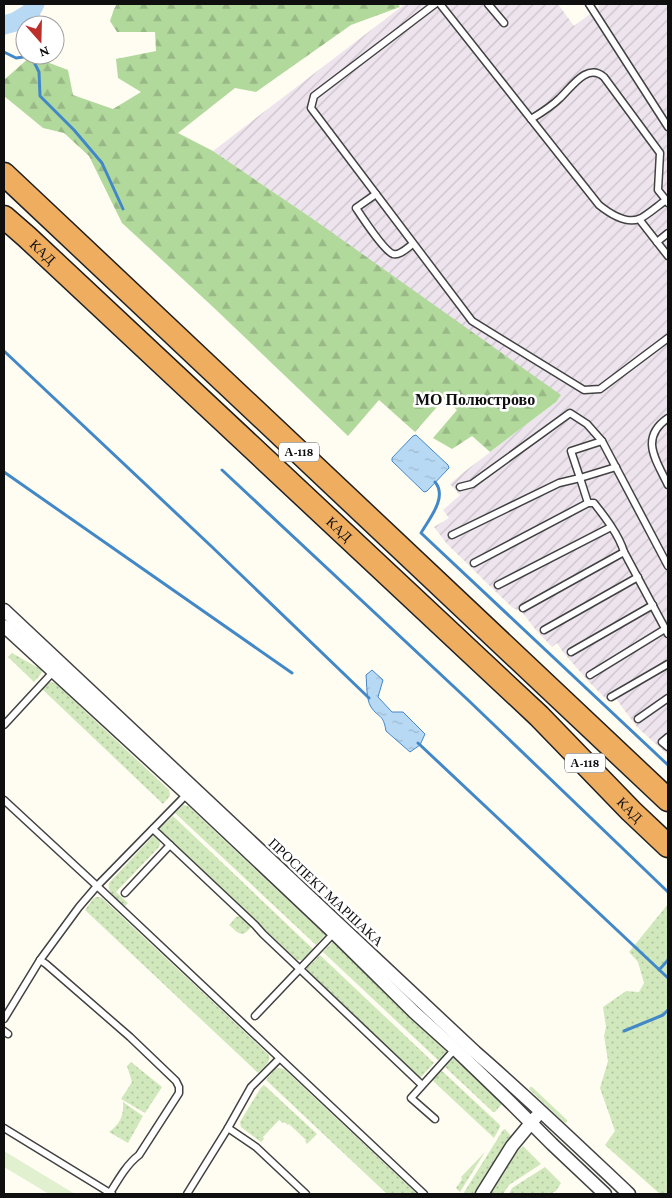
<svg xmlns="http://www.w3.org/2000/svg" width="672" height="1198" viewBox="0 0 672 1198" font-family="'Crimson Pro',serif">
  <style>
    .industrial { fill: url(#industrial-furrows) }
    .grass { fill: url(#grass-dots) }
    .forest { fill: url(#forest-firs) }
    .pitch { fill: #e1f0ce }
    .water { fill: url(#water-ripples); stroke: #4288c9 }
    .lines { fill: none; stroke-linecap: round; stroke-linejoin: round }
    .stream { stroke: #4288c9; stroke-width: 3 }
    .river { stroke: #b8d9f4; stroke-width: 19 }
    .lane-casing { stroke: #424242; stroke-width: 9 }
    .street-casing { stroke: #424242; stroke-width: 15 }
    .highway-casing { stroke: #202020; stroke-width: 25 }
    .lane { stroke: #fff; stroke-width: 6 }
    .street { stroke: #fff; stroke-width: 12 }
    .highway { stroke: #efad60; stroke-width: 22 }
    .labels { text-anchor: middle; stroke-width: 5; stroke-linejoin: round; paint-order: stroke }
    .shield { fill: #fff; stroke: #575757; stroke-width: 1 }
    .shield-label { font-size: 12px; font-weight: bold; fill: #0f0f0f }
    .street-label { font-size: 14px; fill: #0f0f0f; stroke: #fff }
    .quarter-label { font-size: 16px; font-weight: bold; fill: #0f0f0f; stroke: #fff }
  </style>
  <defs>
    <pattern id="industrial-furrows" width="10" height="10" patternUnits="userSpaceOnUse" patternTransform="scale(1.25)"><rect width="10" height="10" fill="#ede4ed"/><path d="M-1 1l2-2M0 10L10 0M9 11l2-2" fill="none" stroke="#cac2ca"/></pattern>
    <pattern id="grass-dots" width="8" height="8" patternUnits="userSpaceOnUse" patternTransform="scale(1.25)"><rect width="8" height="8" fill="#d0e8bc"/><path d="M2 2h.1M6 6h.1" fill="none" stroke="#b1c6a0" stroke-width="1.8" stroke-linecap="round"/></pattern>
    <pattern id="forest-firs" width="22" height="20" patternUnits="userSpaceOnUse" patternTransform="scale(1.25)"><rect width="22" height="20" fill="#b2d99c"/><path d="M5 1l3.5 6h-7zM16 11l3.5 6h-7z" fill="#98b985"/></pattern>
    <pattern id="water-ripples" width="26" height="14" patternUnits="userSpaceOnUse" patternTransform="scale(1.25)"><rect width="26" height="14" fill="#b8d9f4"/><path d="M2 4q2-2 4 0t4 0M15 11q2-2 4 0t4 0" fill="none" stroke="#9db9d0"/></pattern>
  </defs>
  <rect width="100%" height="100%" fill="#fffdf2"/>
  <polygon class="industrial" points="405,4 558,4 574,26 598,8 600,4 668,4 668,755 637,727 622,707 616,698 609,702 588,681 563,652 557,643 552,647 535,629 522,612 513,608 496,592 447,544 434,527 449,518 443,510 460,495 450,484 464,472 556,402 313,219 213,151"/>
  <g class="grass">
    <polygon points="12,653 42,670 41,674 34,682 8,657"/>
    <polygon points="49,682 55,683 169,790 170,796 163,804 42,689"/>
    <polygon points="183,805 188,806 325,935 316,945 175,813"/>
    <polygon points="173,816 313,949 302,960 297,960 161,832 160,828"/>
    <path d="M153 836C157 839 162 841 159 847L116 892 128 903 125 906C118 900 107 894 109 883Z"/>
    <path d="M96 897H99L102 898 269 1055C271 1063 263 1068 258 1073L85 910 93 899Z"/>
    <polygon points="668,904 668,1194 660,1194 605,1145 615,1131 600,1088 608,1061 604,1036 606,1027 603,1007 626,991 639,992 644,983 638,962 629,952"/>
    <path d="M240 916C244 917 250 923 251 927 242 939 238 933 229 925L236 917Z"/>
    <polygon points="334,941 447,1052 439,1061 323,952"/>
    <polygon points="320,955 434,1063 421,1077 418,1078 307,971 307,968"/>
    <polygon points="453,1058 502,1104 495,1112 493,1112 445,1067"/>
    <polygon points="131,1062 162,1087 145,1113 121,1099 132,1082 127,1066"/>
    <polygon points="279,1068 284,1069 417,1194 387,1194 266,1080 275,1069"/>
    <polygon points="441,1070 500,1125 500,1127 494,1138 432,1080"/>
    <polygon points="264,1085 317,1134 307,1144 305,1141 306,1140 289,1124 288,1125 284,1122 283,1123 279,1120 263,1137 264,1139 261,1142 241,1127 240,1122 260,1089"/>
    <polygon points="530,1087 532,1087 567,1120 567,1122 565,1123 529,1089"/>
    <path d="M123 1102 143 1116 128 1143 109 1132C120 1124 124 1116 123 1102Z"/>
    <polygon points="505,1129 511,1136 475,1194 463,1194 503,1130"/>
    <polygon points="523,1146 541,1164 509,1185 503,1194 490,1194 514,1155"/>
    <polygon points="485,1152 460,1192 456,1188 462,1179 461,1177"/>
    <polygon points="545,1167 561,1183 556,1191 550,1194 509,1194 512,1188"/>
  </g>
  <polygon class="forest" points="117,4 398,4 400,7 351,25 256,92 235,88 178,133 213,151 313,219 561,395 556,402 490,452 472,436 452,449 433,438 457,410 444,399 415,432 379,400 348,436 212,306 122,223 89,156 64,133 43,128 4,96 4,80 31,56 68,70 73,95 113,109 141,92 118,78 116,59 156,51 155,32 117,32 110,21 114,9"/>
  <polygon class="pitch" points="4,1151 75,1194 76,1194 49,1194 4,1167"/>
  <g class="water">
    <polygon points="416,435 448,465 449,468 427,491 424,492 392,461 392,458 413,436"/>
    <path d="M372 670 383 680 378 697 392 712H403L425 734 420 745 410 752 386 731C383 713 379 719 371 707 366 699 367 685 366 675Z"/>
  </g>
  <g class="lines">
    <g class="stream">
      <polyline points="4,52 16,58 31,56 39,72 40,96 74,130 102,163 123,209"/>
      <polyline points="4,351 211,546 369,698"/>
      <polyline points="222,470 467,699 668,892"/>
      <polyline points="4,472 292,673"/>
      <path d="M435 482C448 497 429 519 421 533L668 765"/>
      <polyline points="418,743 668,978"/>
      <polyline points="659,970 668,960"/>
      <polyline points="624,1031 663,1015 668,1010"/>
    </g>
    <polyline class="river" points="4,25 15,22 30,13 35,4"/>
    <g class="lane-casing">
      <g id="lane">
        <polyline points="435,4 314,96 311,108 472,321 584,390 600,389 668,338"/>
        <path d="M440 4 599 205C609 213 626 224 639 219 645 217 660 204 666 200L668 203"/>
        <polyline points="488,4 504,23"/>
        <polyline points="589,4 668,127"/>
        <path d="M531 119C541 113 552 106 560 98 571 88 587 62 604 77L660 153 658 190 666 200"/>
        <path d="M376 194 356 208C362 217 384 251 393 254 400 256 408 247 413 244"/>
        <polyline points="639,219 668,256"/>
        <polyline points="657,242 668,233"/>
        <path d="M668 418C639 438 656 460 668 485"/>
        <polyline points="602,441 571,451 580,478 616,467"/>
        <polyline points="460,487 472,484 570,413 587,424 602,441 668,566"/>
        <path d="M452 535 559 483 580 478 588 503H594C605 517 619 535 624 552L668 634"/>
        <polyline points="474,563 588,503"/>
        <polyline points="498,585 611,527"/>
        <polyline points="523,608 624,552"/>
        <polyline points="544,630 638,577"/>
        <polyline points="571,652 653,605"/>
        <polyline points="590,675 665,629"/>
        <polyline points="611,697 668,664"/>
        <polyline points="638,719 668,698"/>
        <polyline points="4,725 54,671"/>
        <polyline points="668,737 662,742 668,747"/>
        <polyline points="4,800 97,886 424,1194"/>
        <polyline points="153,829 255,925 263,934 422,1085"/>
        <polyline points="125,893 170,845"/>
        <polyline points="255,1016 334,933"/>
        <polyline points="4,1019 40,960"/>
        <polyline points="4,1031 8,1034"/>
        <polyline points="279,1059 251,1087 228,1128 256,1147 306,1194"/>
        <polyline points="435,1119 411,1098 455,1049"/>
        <polyline points="4,1128 110,1193"/>
        <path d="M112 1194 110 1193C118 1180 127 1164 139 1155L179 1093V1087L176 1081 130 1037 46 964 40 960 79 907 97 886 187 794"/>
        <polyline points="187,1194 228,1128"/>
      </g>
    </g>
    <g class="street-casing">
      <g id="street">
        <path d="M4 610 475 1052C528 1098 578 1146 629 1194"/>
        <polyline points="4,626 187,794 334,933 414,1012 455,1049 510,1102 552,1144 605,1194"/>
        <polyline points="482,1194 512,1146 536,1117"/>
      </g>
    </g>
    <g class="highway-casing">
      <g id="highway">
        <polyline points="4,174 668,800"/>
        <path id="s1" d="M4 217 27 237 539 716 631 811 668 846"/>
      </g>
    </g>
    <use href="#lane" class="lane"/>
    <use href="#street" class="street"/>
    <use href="#highway" class="highway"/>
  </g>
  <g class="labels">
    <g class="shield">
      <rect x="279" y="442.5" width="40" height="19" rx="4"/>
      <rect x="565" y="753.5" width="40" height="19" rx="4"/>
    </g>
    <g class="shield-label">
      <text x="299" y="456">А-118</text>
      <text x="585" y="767">А-118</text>
    </g>
    <g class="street-label">
      <text dy="5" stroke="none"><textPath href="#s1" startOffset="52">КАД</textPath></text>
      <text dy="5" stroke="none"><textPath href="#s1" startOffset="458">КАД</textPath></text>
      <text dy="5" stroke="none"><textPath href="#s1" startOffset="862">КАД</textPath></text>
      <text transform="translate(326 892) rotate(43)" y="5">ПРОСПЕКТ МАРШАКА</text>
    </g>
    <g class="quarter-label">
      <text x="475" y="405">МО Полюстрово</text>
    </g>
  </g>
  <rect width="672" height="1198" fill="none" stroke="#0f0f0f" stroke-width="10"/>
  <g transform="translate(40 40) rotate(160)"><circle r="24" fill="#ffffff" stroke="#9f9f9f"/>
  <path d="M0-4L9 19L0 12L-9 19Z" fill="#bc302b"/>
  <text y="-8" font-size="14" font-weight="bold" text-anchor="middle" fill="#0f0f0f">N</text>
  </g>
</svg>
